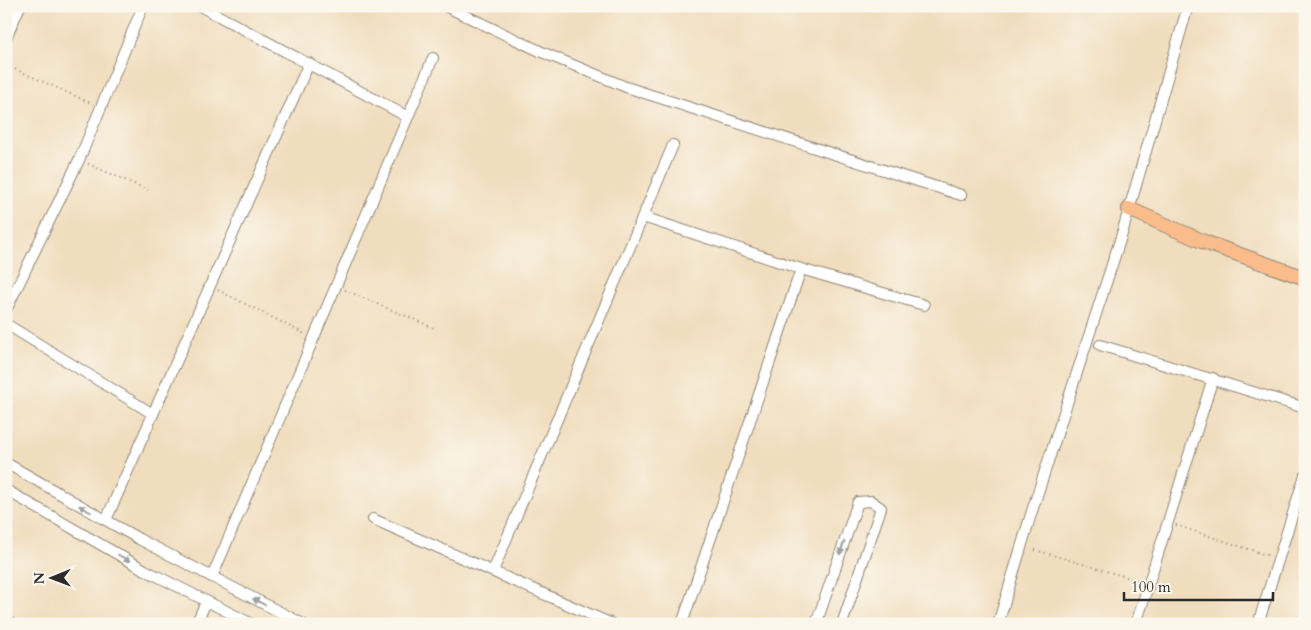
<svg xmlns="http://www.w3.org/2000/svg" width="1311" height="630" viewBox="0 0 1311 630" font-family="Cardo,serif">
  <style>
    .lines { fill: none; stroke-linecap: round; stroke-linejoin: round }
    .minor-casing { stroke: #8e8474; stroke-width: 12 }
    .major-casing { stroke: #8e8474; stroke-width: 16 }
    .path { stroke: #8e8474; stroke-width: 2; stroke-dasharray: 1 4; stroke-linecap: butt }
    .minor { stroke: #fff; stroke-width: 10 }
    .major { stroke: #fabc8b; stroke-width: 14 }
    .oneway { fill: #a0a0a0 }
  </style>
  <rect width="100%" height="100%" fill="#fbf7ec"/>
  <filter id="ink" filterUnits="userSpaceOnUse"><feTurbulence type="fractalNoise" baseFrequency=".02" numOctaves="2"/><feDisplacementMap in="SourceGraphic" scale="10" xChannelSelector="R" yChannelSelector="G"/><feConvolveMatrix kernelMatrix="1 2 1 2 8 2 1 2 1" color-interpolation-filters="sRGB"/></filter>
  <filter id="wash" filterUnits="userSpaceOnUse"><feTurbulence type="fractalNoise" baseFrequency=".0096" numOctaves="4" result="noise"/><feDisplacementMap in="SourceGraphic" scale="20" xChannelSelector="R" yChannelSelector="G"/><feGaussianBlur stdDeviation="1.12" result="paint"/><feColorMatrix in="noise" values="0 0 0 0 0 0 0 0 0 0 0 0 0 0 0 0 0 1.4 0 .05"/><feComposite in="paint" operator="in"/></filter>
  <g filter="url(#wash)">
    <rect width="100%" height="100%" fill="#f0ddbd"/>
  </g>
  <g filter="url(#ink)">
    <g class="lines">
      <g class="minor-casing">
        <g id="minor">
          <polyline points="200,6 408,117"/>
          <polyline points="445,6 544,53 626,87 961,195"/>
          <polyline points="6,38 20,6"/>
          <polyline points="643,217 801,269 924,305"/>
          <polyline points="6,310 79,160 143,6"/>
          <polyline points="6,324 153,414"/>
          <polyline points="1100,345 1305,408"/>
          <polyline points="6,463 139,539 303,624"/>
          <polyline points="6,490 145,570 252,624"/>
          <polyline points="373,519 612,624"/>
          <polyline points="106,520 309,63"/>
          <polyline points="493,571 673,145"/>
          <polyline points="212,577 433,58"/>
          <polyline points="6,620 12,624"/>
          <polyline points="196,624 206,602"/>
          <polyline points="682,624 801,269"/>
          <polyline points="816,624 858,502 871,501 881,508 842,624"/>
          <polyline points="998,624 1032,511 1121,237 1188,6"/>
          <polyline points="1136,624 1213,378"/>
          <polyline points="1258,624 1305,475"/>
        </g>
      </g>
      <g class="major-casing">
        <polyline id="major" points="1129,209 1204,242 1305,278"/>
      </g>
      <g class="path">
        <polyline points="6,65 93,104"/>
        <polyline points="88,164 148,190"/>
        <polyline points="218,290 305,334"/>
        <polyline points="345,290 434,328"/>
        <polyline points="1176,525 1269,556"/>
        <polyline points="1035,550 1140,581"/>
      </g>
      <use href="#minor" class="minor"/>
      <use href="#major" class="major"/>
    </g>
    <defs><path id="oneway-solid" d="M-6-.8H1V-3.2L6.5 0L1 3.2V.8H-6Z" transform="scale(1.25)"/></defs>
    <g class="oneway">
      <use href="#oneway-solid" transform="translate(85 509) rotate(-150)"/>
      <use href="#oneway-solid" transform="translate(842 548) rotate(109)"/>
      <use href="#oneway-solid" transform="translate(124 558) rotate(29)"/>
      <use href="#oneway-solid" transform="translate(259 602) rotate(-153)"/>
    </g>
  </g>
  <rect width="1311" height="630" fill="none" stroke="#fbf7ec" stroke-width="25"/>
  <g transform="translate(52 578) rotate(269)" stroke="#fbf7ec" stroke-width="4" paint-order="stroke">
  <path d="M0-4L9 19L0 12L-9 19Z" fill="#2b2b2b"/>
  <text y="-8" font-size="14" font-weight="bold" text-anchor="middle" fill="#2b2b2b">N</text>
  </g>
  <path d="M1124 592v8h149v-8" fill="none" stroke="#2b2b2b" stroke-width="2.5"/>
  <text x="1131" y="592" font-size="15" fill="#2b2b2b" stroke="#fbf7ec" stroke-width="4" paint-order="stroke">100 m</text>
</svg>
